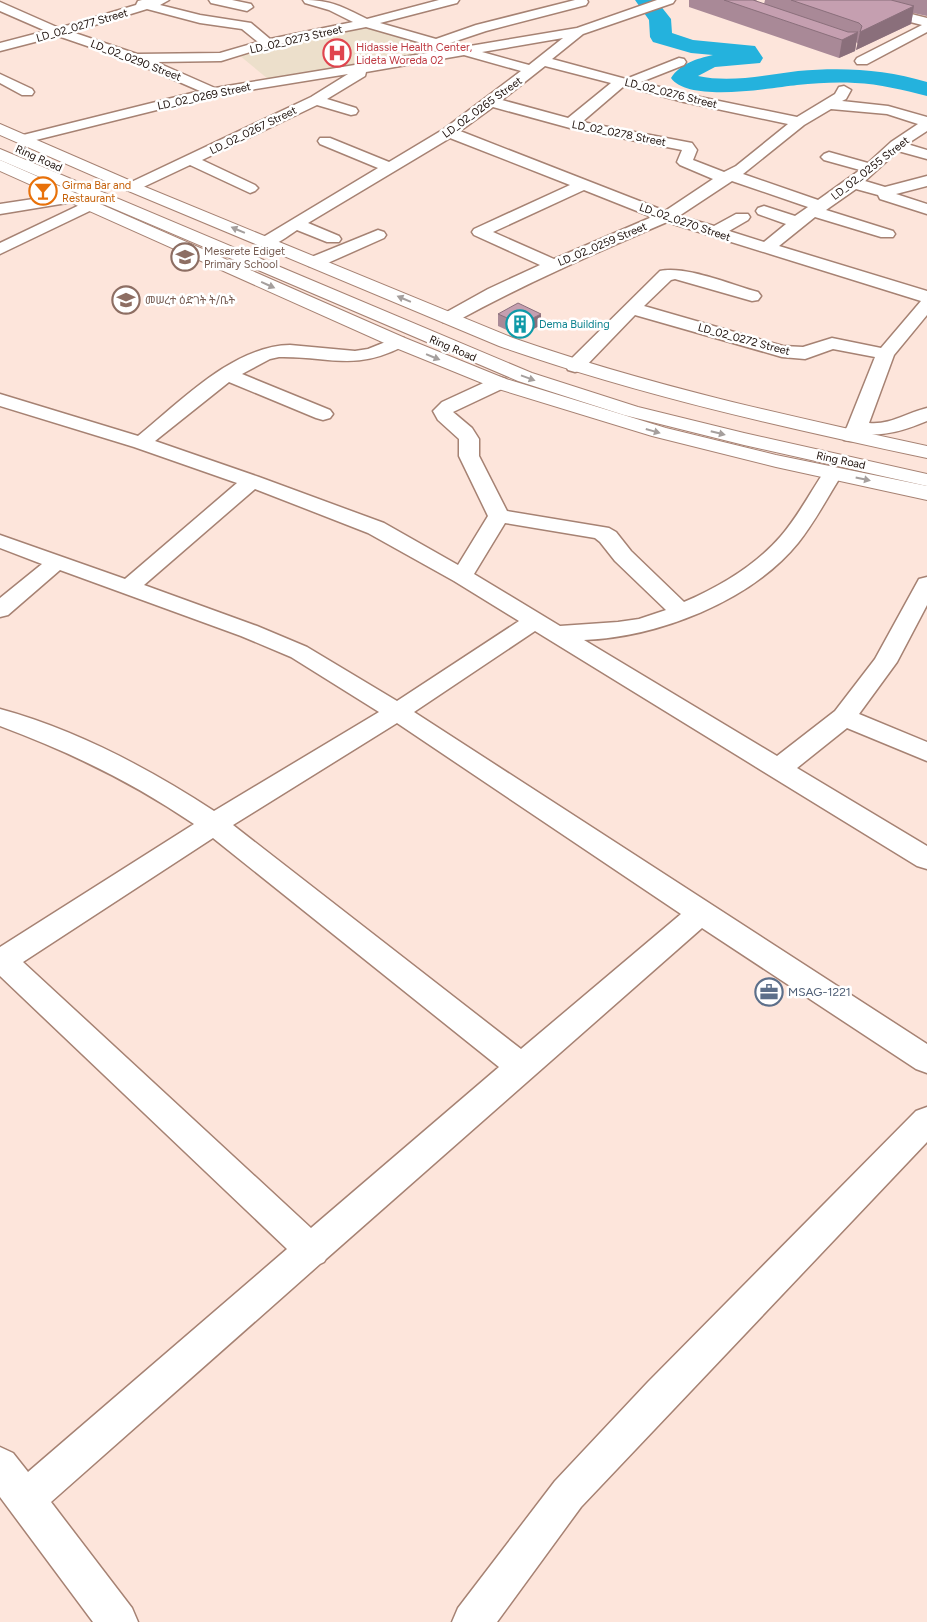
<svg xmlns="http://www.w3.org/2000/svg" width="927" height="1622" viewBox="0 0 927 1622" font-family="Figtree,'Noto Sans Ethiopic',sans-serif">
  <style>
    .medical { fill: #ecdfcb }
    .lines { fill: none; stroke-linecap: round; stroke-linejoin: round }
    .river { fill: #24b2dd; fill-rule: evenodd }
    .minor-casing { stroke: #a68273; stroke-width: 3 }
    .major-casing { stroke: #a68273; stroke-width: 2 }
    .highway-casing { stroke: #a68273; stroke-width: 2 }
    .minor { fill: #fff; fill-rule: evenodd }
    .major { fill: #fff; fill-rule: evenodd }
    .highway { fill: #fff; fill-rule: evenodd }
    .wall { fill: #a98997 }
    .shaded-wall { fill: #8a6f7b }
    .building { fill: #c59fb0; stroke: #8a6f7b }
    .oneway { fill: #a59f9d }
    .labels { text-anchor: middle; stroke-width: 5; stroke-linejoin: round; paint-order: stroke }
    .far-street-label { font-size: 11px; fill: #1d100b; stroke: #fff }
    .far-health-label { font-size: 11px; fill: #be3a42; stroke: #fff; text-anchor: start }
    .far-food-label { font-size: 11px; fill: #c56008; stroke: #fff; text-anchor: start }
    .far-education-label { font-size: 11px; fill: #785e54; stroke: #fff; text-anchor: start }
    .far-culture-label { font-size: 11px; fill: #0d838f; stroke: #fff; text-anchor: start }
    .service-label { font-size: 12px; fill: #4e5e75; stroke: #fff; text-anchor: start }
  </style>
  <rect width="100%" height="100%" fill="#fde5db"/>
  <polygon class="medical" points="362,27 373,28 441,51 268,79 239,55 246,51"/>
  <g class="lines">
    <path class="river" d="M635 0H656L671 19 672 33 693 40 755 46 763 58 760 63 715 67 698 76C731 83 765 75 798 71 842 67 885 69 927 82V96C903 90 880 84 855 83 836 82 817 83 797 85 771 88 688 103 671 78 681 63 696 59 713 55L691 53 653 42 650 37 649 20Z"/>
    <g class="minor-casing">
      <g id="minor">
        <path d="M142 0H169L160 5 200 15 251 23 270 39 353 22 329 10 305 3 303 0C331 0 343 7 367 19L439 0H459L457 3 380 23 436 39 476 25 575 0H587L588 2 586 5 486 31 450 43 464 47 577 28 657 0H675L673 3 583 34 552 59 626 79 679 58 684 59 686 62 684 65 641 82 685 94 797 117 835 94 839 87 844 86 851 90 846 99 842 101 888 106 927 117V131L907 144 927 150V159L898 151 865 181 885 187 927 176V186L896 194 927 204V214L880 199 878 195 856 189 826 210 893 231 895 234 893 237H881L815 217 779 246 927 291V315L894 355 869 423C891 425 906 413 927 408V421C905 430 887 436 862 434 857 442 853 442 844 440L841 436 847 427 875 357 833 349 805 359 782 357 635 315 582 370 575 372 568 370 566 366 568 362 660 271C685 265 732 285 758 292L761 296 758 300 752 301 675 279 671 280 644 306 783 346 803 347 832 338 881 348 921 301 667 222C595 253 524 284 455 322L449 323 443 322 440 318 443 314 488 289 540 265 474 235 472 232 474 229 570 185 450 138 308 223 339 236 341 239 339 242H327L297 230C286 237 273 249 260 245L258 242 260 239 378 168 320 144 318 141 320 138H330L389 162 444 129 521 71 464 55 366 72 365 76 327 99 356 108 358 111 356 114 351 115 317 105 202 160 255 185 258 188 255 191 250 193 190 165 137 190H127L124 187 127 184 311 97 348 74 213 96 24 143 19 142 17 139 19 136 200 91 131 61 58 36 0 51V43L46 31 0 11V2L59 28 136 5 138 1ZM147 9 200 23 242 29 258 42 220 53 137 54 72 32ZM366 27 446 50 215 88 156 62 221 61 270 46ZM563 38 529 65 482 52ZM545 66 611 83 568 118 502 100ZM624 86 684 102 788 124 736 166 724 172 693 160 697 150 692 143 582 122ZM493 107 570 128 682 150 677 162 680 165 713 179 665 211 460 131ZM831 109 887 114 918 124 891 142 868 163 829 152 824 154 821 157 824 160 860 170 818 200 743 174 804 125ZM732 181 808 207 795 216 764 206 758 208 756 211 758 214 786 224 764 242 729 231 748 220 750 217 748 214H736L714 226 679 216ZM584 190 652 217 554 259 493 232Z"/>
        <polygon points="209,0 232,0 251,4 253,7 247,11 211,3"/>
        <polygon points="835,0 856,0 927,18 927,32 867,64 857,64 855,61 857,58 922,25 837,3"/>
        <polygon points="0,74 32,89 34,92 32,95 22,95 0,83"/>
        <polygon points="73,193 79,195 81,198 79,201 0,214 0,204"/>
        <polygon points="90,200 96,202 98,205 96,208 0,254 0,243"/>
        <polygon points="378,230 384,232 386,235 384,238 321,266 309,266 307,262 309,258"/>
        <path d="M398 337 404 338 407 342 404 346C353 372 331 356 279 357L270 359 242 374 330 410 333 414 330 418 323 420 316 418 229 382 155 441 259 477 384 523 458 565 488 516 459 456V439L438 420 433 411 442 402 492 379 499 377 506 379 508 383 506 387 453 412 472 428 479 439V456L507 511 609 528 616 532 631 551 684 602C719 587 756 565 781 536 799 515 811 491 826 469L833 467 840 469 843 473C828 496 815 522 798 543 750 602 657 637 584 640L777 756 835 711 875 659 919 579 927 577V605L897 662 859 714 927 742V761L847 728 797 768 927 846V869L917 866 535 631 414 712 927 1044V1073L916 1069 702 928 326 1259 324 1262 320 1264 51 1502 132 1608 138 1622H93L0 1497V1447L13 1453 28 1472 287 1249 0 976V947L194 824C132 782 70 752 0 726V709C77 730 148 768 214 811L379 712 291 657 241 636 60 570 8 615 0 617V598L42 564 0 548V535L125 579 237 483 134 447 0 406V394L138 436C180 402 233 346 290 345L355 351 368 349ZM255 489 368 533 454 581 519 621 397 701 307 647 257 626 144 585ZM505 523 595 538 600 542 615 561 666 610 639 619 618 622 560 626 474 574ZM397 723 681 914 521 1049 233 825ZM213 838 499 1067 311 1228 23 962Z"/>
        <polygon points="927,1107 927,1142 581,1507 497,1622 452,1622 458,1608 555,1481 648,1382 916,1111"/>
      </g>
    </g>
    <g class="major-casing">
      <g id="major">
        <path d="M0 124 138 184 513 338C648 385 787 416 927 446V458C782 427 639 395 499 346L126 190 0 135Z"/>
        <polygon points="0,160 405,338 506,379 666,428 776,455 927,486 927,500 776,467 652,436 492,387 391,346 0,171"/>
      </g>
    </g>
    <g class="highway-casing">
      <polygon id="highway" points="0,149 532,373 638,407 744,433 927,474 927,486 744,445 624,415 518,381 0,160"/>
    </g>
    <use href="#minor" class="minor"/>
    <use href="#major" class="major"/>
    <use href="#highway" class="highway"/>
  </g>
  <g class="wall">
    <polygon points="689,0 757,0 756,1 764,4 765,0 927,0 927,16 913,13 911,24 856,50 858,44 856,42 855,51 839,58 689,7"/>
    <polygon points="498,314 541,325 520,336 498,326"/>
  </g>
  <g class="shaded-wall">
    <polygon points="914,6 911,24 856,50 860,32"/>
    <polygon points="858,32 855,51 839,58 842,40"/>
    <polygon points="541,314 541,325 520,336 521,324"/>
  </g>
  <g class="building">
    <polygon points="724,0 753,0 848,32 858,32 842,40"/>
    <polygon points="791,0 891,0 914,6 860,32 862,26 859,23"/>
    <polygon points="518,303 541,314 521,324 498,314"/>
  </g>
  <defs><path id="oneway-solid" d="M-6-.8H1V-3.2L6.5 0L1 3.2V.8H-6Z" transform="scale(1.25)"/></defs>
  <g class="oneway">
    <use href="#oneway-solid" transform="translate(238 230) rotate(-157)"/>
    <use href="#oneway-solid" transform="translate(268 285) rotate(24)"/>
    <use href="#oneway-solid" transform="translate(404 299) rotate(-157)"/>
    <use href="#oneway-solid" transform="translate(433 357) rotate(22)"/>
    <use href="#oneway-solid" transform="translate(528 378) rotate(20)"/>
    <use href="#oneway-solid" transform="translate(653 431) rotate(16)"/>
    <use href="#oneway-solid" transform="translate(718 433) rotate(14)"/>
    <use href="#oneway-solid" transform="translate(863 479) rotate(12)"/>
  </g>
  <defs>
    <g id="hospital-ring" transform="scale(1.4375)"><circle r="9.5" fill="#fff" stroke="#e0444e" stroke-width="1.5"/><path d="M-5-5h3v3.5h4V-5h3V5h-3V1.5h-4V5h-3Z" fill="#e0444e"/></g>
    <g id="bar-ring" transform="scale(1.4375)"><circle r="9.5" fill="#fff" stroke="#e8710a" stroke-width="1.5"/><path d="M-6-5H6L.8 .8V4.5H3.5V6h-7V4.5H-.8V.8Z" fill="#e8710a"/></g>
    <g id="school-ring" transform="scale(1.4375)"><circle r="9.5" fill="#fff" stroke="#8d6e63" stroke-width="1.5"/><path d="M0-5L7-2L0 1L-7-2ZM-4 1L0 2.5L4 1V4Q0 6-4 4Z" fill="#8d6e63"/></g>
    <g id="building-ring" transform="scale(1.4375)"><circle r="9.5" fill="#fff" stroke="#0f9aa8" stroke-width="1.5"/><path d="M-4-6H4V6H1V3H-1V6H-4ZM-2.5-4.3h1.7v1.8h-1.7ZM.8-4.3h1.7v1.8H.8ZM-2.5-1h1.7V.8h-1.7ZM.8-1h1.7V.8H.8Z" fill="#0f9aa8"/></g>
    <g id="office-ring" transform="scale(1.4375)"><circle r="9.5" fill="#fff" stroke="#5c6f8a" stroke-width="1.5"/><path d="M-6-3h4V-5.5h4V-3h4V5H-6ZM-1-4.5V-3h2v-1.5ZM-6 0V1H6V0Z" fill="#5c6f8a"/></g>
  </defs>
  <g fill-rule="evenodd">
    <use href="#hospital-ring" x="337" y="53"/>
    <use href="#bar-ring" x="43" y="191"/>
    <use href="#school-ring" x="185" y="257"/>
    <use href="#school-ring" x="126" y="300"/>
    <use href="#building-ring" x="520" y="324"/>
    <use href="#office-ring" x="769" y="992"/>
  </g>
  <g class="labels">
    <g class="far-street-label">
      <text transform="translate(82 25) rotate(-16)" y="4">LD_02_0277 Street</text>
      <text transform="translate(296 39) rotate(-13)" y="4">LD_02_0273 Street</text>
      <text transform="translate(136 60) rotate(21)" y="4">LD_02_0290 Street</text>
      <text transform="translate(671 93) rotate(14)" y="4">LD_02_0276 Street</text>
      <text transform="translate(204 96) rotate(-12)" y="4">LD_02_0269 Street</text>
      <text transform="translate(482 107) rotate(-36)" y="4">LD_02_0265 Street</text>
      <text transform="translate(253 130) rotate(-26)" y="4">LD_02_0267 Street</text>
      <text transform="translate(619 133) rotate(11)" y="4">LD_02_0278 Street</text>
      <text transform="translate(39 158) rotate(24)" y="4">Ring Road</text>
      <text transform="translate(870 168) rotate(-38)" y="4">LD_02_0255 Street</text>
      <text transform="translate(685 222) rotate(19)" y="4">LD_02_0270 Street</text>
      <text transform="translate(602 244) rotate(-23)" y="4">LD_02_0259 Street</text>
      <text transform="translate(744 339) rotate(15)" y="4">LD_02_0272 Street</text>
      <text transform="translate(453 348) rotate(23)" y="4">Ring Road</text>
      <text transform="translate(841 460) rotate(12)" y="4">Ring Road</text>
    </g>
    <g class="far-health-label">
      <text x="356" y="51">Hidassie Health Center,<tspan x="356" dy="13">Lideta Woreda 02</tspan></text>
    </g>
    <g class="far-food-label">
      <text x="62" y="189">Girma Bar and<tspan x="62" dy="13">Restaurant</tspan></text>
    </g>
    <g class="far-education-label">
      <text x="204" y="255">Meserete Ediget<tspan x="204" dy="13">Primary School</tspan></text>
      <text x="145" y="304">መሠረተ ዕድገት ት/ቤት</text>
    </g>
    <g class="far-culture-label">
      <text x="539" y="328">Dema Building</text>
    </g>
    <g class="service-label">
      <text x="788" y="996">MSAG-1221</text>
    </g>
  </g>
</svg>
